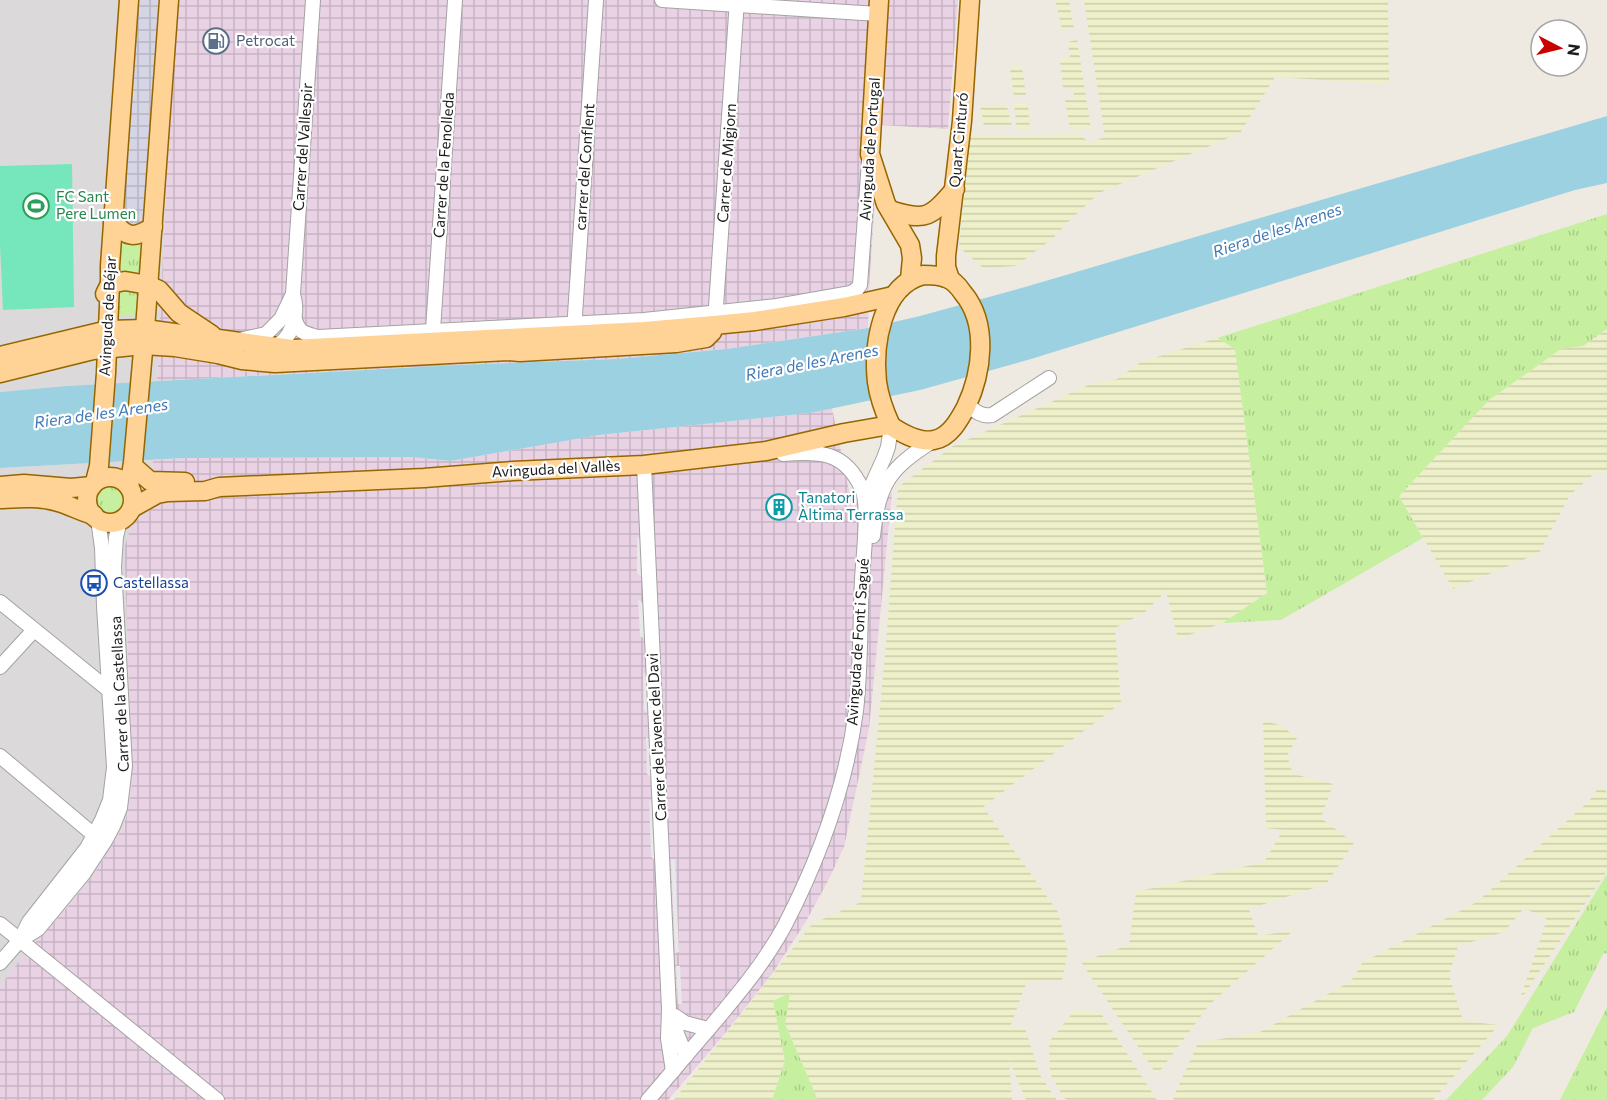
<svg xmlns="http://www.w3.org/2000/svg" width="1607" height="1100" viewBox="0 0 1607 1100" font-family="Commissioner,sans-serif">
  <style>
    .residential { fill: #dbd9d9 }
    .industrial { fill: url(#industrial-grid) }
    .farmland { fill: url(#farmland-rules) }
    .grass { fill: url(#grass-tufts) }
    .pitch { fill: #76e7bc }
    .parking { fill: #e8e8e8 }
    .plaza { fill: url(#plaza-grid) }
    .water { fill: #9cd1e2 }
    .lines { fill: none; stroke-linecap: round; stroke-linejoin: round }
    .minor-casing { stroke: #a3a3a3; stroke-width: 16 }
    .major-casing { stroke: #956500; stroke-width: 21 }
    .minor { stroke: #fff; stroke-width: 14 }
    .major { stroke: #ffd296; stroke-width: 18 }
    .labels { text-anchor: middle; stroke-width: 4.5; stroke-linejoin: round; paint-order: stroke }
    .service-label { font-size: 15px; fill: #4e5e75; stroke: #fff; text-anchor: start }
    .street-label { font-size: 15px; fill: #1c1c1c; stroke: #fff }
    .leisure-label { font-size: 15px; fill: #27864d; stroke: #fff; text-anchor: start }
    .culture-label { font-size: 15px; fill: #0d838f; stroke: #fff; text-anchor: start }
    .transit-label { font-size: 15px; fill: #164399; stroke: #fff; text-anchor: start }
    .water-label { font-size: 16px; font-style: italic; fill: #4079b5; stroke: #fff }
  </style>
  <defs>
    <pattern id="industrial-grid" width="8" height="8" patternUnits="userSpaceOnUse" patternTransform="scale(1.5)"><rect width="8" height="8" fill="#e9d2e4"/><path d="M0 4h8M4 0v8" fill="none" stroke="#c7b4c3"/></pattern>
    <pattern id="farmland-rules" width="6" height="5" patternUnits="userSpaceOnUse" patternTransform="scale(1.5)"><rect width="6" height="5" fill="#edf0c9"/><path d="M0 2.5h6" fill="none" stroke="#cbcdac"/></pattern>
    <pattern id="grass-tufts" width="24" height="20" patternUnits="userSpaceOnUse" patternTransform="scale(1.5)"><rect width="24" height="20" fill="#c6efa0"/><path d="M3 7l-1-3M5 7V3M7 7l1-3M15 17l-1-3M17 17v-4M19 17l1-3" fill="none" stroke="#aacc89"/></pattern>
    <pattern id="plaza-grid" width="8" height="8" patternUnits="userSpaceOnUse" patternTransform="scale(1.5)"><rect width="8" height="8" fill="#d5d5e5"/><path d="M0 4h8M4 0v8" fill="none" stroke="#b6b6c4"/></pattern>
  </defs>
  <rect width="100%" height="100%" fill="#efeae1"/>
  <g class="residential">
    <polygon points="0,0 175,0 157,381 66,386 0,392"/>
    <polygon points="153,460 150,510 132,524 125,546 125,567 132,781 130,800 124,826 94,874 65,910 25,954 0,986 0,468"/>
  </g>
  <g class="industrial">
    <polygon points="175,0 958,0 948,129 880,125 869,288 868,328 726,349 617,359 457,365 157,381"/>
    <polygon points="832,408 850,495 892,493 869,729 844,847 829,879 805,923 772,974 723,1036 668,1100 0,1100 0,986 25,954 65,910 94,874 124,826 130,800 132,781 125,567 125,545 132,524 150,510 153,460 185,458 412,457 450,461 599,435 810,413"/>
  </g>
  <g class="farmland">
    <polygon points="1055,0 1069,0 1074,28 1062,29"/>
    <polygon points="1084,0 1388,0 1389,84 1275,77 1240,133 1099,193 1068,222 1053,238 1016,266 983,268 959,247 970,136 1080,134 1089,143 1105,137"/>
    <polygon points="1077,40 1091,129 1070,129 1065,100 1075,98 1072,88 1063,88 1060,59 1070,57 1068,42"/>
    <polygon points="1022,66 1026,95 1014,97 1010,67"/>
    <polygon points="1028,103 1030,130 1017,130 1014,104"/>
    <polygon points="980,106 1007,106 1012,126 984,126"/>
    <polygon points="1607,329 1607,473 1596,472 1570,495 1539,553 1453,589 1399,496 1489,400 1561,349 1583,346"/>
    <polygon points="1217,338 1235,349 1267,593 1223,623 1178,639 1166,591 1144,613 1115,628 1121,703 983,807 1058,912 1068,951 1062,980 1027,981 1010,1027 1025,1028 1040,1075 1057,1100 1026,1100 1009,1060 1012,1100 818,1100 785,1024 790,994 773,1001 785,1061 772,1100 674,1100 812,924 861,902 885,656 898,487 953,446 1091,384 1117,379 1141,362"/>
    <polygon points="1263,720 1282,726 1297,738 1287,756 1293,774 1333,784 1321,818 1354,843 1326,884 1249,909 1258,936 1294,930 1210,1004 1157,1075 1081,962 1129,945 1136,892 1264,862 1283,830 1266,828"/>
    <polygon points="1600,786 1607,792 1607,871 1519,1002 1547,919 1524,908 1504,932 1458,946 1449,975 1463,1021 1499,1025 1433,1100 1174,1100 1173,1098 1198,1043 1260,1032 1351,981 1362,963 1477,902 1589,801"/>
    <polygon points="1075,1010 1100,1012 1157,1100 1067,1100 1064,1098 1050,1074 1049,1042"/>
  </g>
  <g class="grass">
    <polygon points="1607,214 1607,329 1583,346 1561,349 1489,400 1399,496 1423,538 1281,620 1223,623 1267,593 1235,349 1217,338"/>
    <polygon points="119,234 147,237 143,276 117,274"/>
    <polygon points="121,289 139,291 140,315 115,316 118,292"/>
    <circle cx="110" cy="500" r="16"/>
    <polygon points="1607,874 1607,953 1603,954 1574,1012 1533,1028 1513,1067 1482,1100 1446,1100 1507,1036"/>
    <polygon points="790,993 785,1024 818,1100 772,1100 785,1061 773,1001"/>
    <polygon points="1607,1007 1607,1100 1560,1100"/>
  </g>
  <polygon class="pitch" points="72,164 74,307 3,310 0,245 0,166"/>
  <g class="parking">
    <polygon points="637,537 644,542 646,580 637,573"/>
    <polygon points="638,599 647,607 649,642 640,636"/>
    <polygon points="643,672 650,678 652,717 644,710"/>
    <polygon points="646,737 654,742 655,780 647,774"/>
    <polygon points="649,800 656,804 659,863 651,857"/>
    <polygon points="671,859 675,859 679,952 675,953"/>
    <polygon points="676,966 680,966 682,1004 678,1004"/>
  </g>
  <polygon class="plaza" points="135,0 164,0 148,223 138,230 119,219"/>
  <polygon class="water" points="1607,116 1607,183 1575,190 1031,359 920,390 810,413 599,435 450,461 412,457 185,458 0,468 0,392 66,386 457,365 617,359 726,349 868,328 920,316 1025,287"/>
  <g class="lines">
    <g class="minor-casing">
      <g id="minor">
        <polyline points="662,0 878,14"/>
        <path d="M295 320C300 334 305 333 318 337L644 320 777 306 851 293 857 289 860 285 869 161"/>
        <polyline points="715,321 737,0"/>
        <polyline points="433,330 455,0"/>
        <polyline points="574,330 596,0"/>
        <polyline points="243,339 266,334 281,319 293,294"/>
        <path d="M271 349C293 340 299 314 293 294L313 0"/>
        <path d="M967 404C975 411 981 417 992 415L1049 378"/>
        <polyline points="644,465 669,1009 668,1039 673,1071"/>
        <polyline points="865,500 884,458 888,447 891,426"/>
        <path d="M873 536C879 482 889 469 934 440"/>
        <polyline points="0,602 110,691"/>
        <polyline points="0,667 34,630"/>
        <polyline points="0,756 94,835"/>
        <polyline points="0,924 217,1100"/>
        <polyline points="20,940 38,929 84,873 105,841 113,826 120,808 125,766 114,567 116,537 120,520"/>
        <polyline points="0,963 20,940 29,922 87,848 102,820 110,800 114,767 104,606 102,548 98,519"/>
        <polyline points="675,1016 685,1023 708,1029"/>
        <polyline points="675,1019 677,1034 686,1056"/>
        <path d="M648 1100C668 1077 687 1054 707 1031 735 998 764 964 785 925 820 857 846 786 856 711 861 667 860 623 862 579 863 560 870 504 862 489 845 451 819 451 783 454"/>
      </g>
    </g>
    <g class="major-casing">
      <g id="major">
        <polyline points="879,0 870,154 886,204 910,245 912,258 910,279"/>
        <path d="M890 210C926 222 931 217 955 189"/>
        <path d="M113 221C127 239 135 238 153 227"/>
        <path d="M923 275C931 275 939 275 946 278 953 280 959 287 963 293 989 324 982 373 966 407 959 420 950 437 934 440 920 443 903 434 891 426 885 413 879 397 877 382 873 346 881 286 923 275Z"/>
        <polyline points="950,279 946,267 946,256 962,121 970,0"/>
        <polyline points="105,294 110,284 125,281 148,285 159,290 179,313 212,335"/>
        <polyline points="0,356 108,330 145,329 292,349 644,331 714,325 755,321 844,307 893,296"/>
        <polyline points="0,373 93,350 143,345 175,347 218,354 242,360 275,363 508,351 520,352 676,343 706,338 712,332 714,325"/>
        <polyline points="133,466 150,481 185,482"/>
        <circle cx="110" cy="500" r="23"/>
        <polyline points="95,482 99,466 106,373 110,284 110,266 129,0"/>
        <polyline points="0,486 24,484 71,488 92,486"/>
        <polyline points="129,487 133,463 145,329 169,0"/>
        <path d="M0 499C19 498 39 496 58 502 70 505 81 512 94 515"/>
        <polyline points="132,508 157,494 168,492 205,491 219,487 424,478 513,471 644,465 766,451 844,433 890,425"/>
      </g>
    </g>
    <use href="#minor" class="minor"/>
    <use href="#major" class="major"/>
  </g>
  <defs>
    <g id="fuel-ring" transform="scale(1.35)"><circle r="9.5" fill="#fff" stroke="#5c6f8a" stroke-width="1.5"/><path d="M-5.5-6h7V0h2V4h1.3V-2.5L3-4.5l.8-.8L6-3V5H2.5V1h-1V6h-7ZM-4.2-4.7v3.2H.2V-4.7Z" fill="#5c6f8a"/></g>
    <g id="stadium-ring" transform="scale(1.35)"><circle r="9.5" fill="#fff" stroke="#2e9e5b" stroke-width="1.5"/><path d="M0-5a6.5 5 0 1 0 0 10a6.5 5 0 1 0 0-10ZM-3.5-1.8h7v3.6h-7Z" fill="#2e9e5b"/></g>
    <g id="building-ring" transform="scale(1.35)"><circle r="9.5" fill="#fff" stroke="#0f9aa8" stroke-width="1.5"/><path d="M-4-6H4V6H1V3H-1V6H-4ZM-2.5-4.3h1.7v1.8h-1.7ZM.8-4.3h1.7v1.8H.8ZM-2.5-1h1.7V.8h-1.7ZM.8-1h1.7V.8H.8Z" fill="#0f9aa8"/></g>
    <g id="bus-ring" transform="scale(1.35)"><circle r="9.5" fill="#fff" stroke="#1a4fb4" stroke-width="1.5"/><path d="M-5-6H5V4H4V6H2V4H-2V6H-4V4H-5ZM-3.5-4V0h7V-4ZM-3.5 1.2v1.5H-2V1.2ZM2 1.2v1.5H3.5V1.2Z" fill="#1a4fb4"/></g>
  </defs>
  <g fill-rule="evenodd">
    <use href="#fuel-ring" x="216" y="41"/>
    <use href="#stadium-ring" x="36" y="206"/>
    <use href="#building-ring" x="779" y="507"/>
    <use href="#bus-ring" x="94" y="583"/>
  </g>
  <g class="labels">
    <g class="service-label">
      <text x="236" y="46">Petrocat</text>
    </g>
    <g class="street-label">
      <text transform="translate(959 140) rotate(-85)" y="5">Quart Cinturó</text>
      <text transform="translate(303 147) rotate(-86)" y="5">Carrer del Vallespir</text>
      <text transform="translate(870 149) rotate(-86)" y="5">Avinguda de Portugal</text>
      <text transform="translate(727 163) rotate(-86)" y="5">Carrer de Migjorn</text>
      <text transform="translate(444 165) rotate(-86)" y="5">Carrer de la Fenolleda</text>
      <text transform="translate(585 167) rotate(-86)" y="5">carrer del Conflent</text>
      <text transform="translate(108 316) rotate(-87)" y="5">Avinguda de Béjar</text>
      <text transform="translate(556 469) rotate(-3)" y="5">Avinguda del Vallès</text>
      <text transform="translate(858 642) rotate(-86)" y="5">Avinguda de Font i Sagué</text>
      <text transform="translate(120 694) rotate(-93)" y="5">Carrer de la Castellassa</text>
      <text transform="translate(657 737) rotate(-93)" y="5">Carrer de l'avenc del Davi</text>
    </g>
    <g class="leisure-label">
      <text x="56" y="202">FC Sant<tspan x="56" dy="17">Pere Lumen</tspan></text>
    </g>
    <g class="culture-label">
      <text x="798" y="503">Tanatori<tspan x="798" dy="17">Àltima Terrassa</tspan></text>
    </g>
    <g class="transit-label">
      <text x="113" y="588">Castellassa</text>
    </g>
    <g class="water-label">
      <text transform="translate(1277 230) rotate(-19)" y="6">Riera de les Arenes</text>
      <text transform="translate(812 362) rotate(-11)" y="6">Riera de les Arenes</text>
      <text transform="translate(101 413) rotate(-8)" y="6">Riera de les Arenes</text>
    </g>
  </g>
  <g transform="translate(1559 48) rotate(97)"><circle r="28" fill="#ffffff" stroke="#a4a4a4" stroke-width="1.5"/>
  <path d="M0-4.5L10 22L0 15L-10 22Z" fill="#c90200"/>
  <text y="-9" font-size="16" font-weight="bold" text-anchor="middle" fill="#1c1c1c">N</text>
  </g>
</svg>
